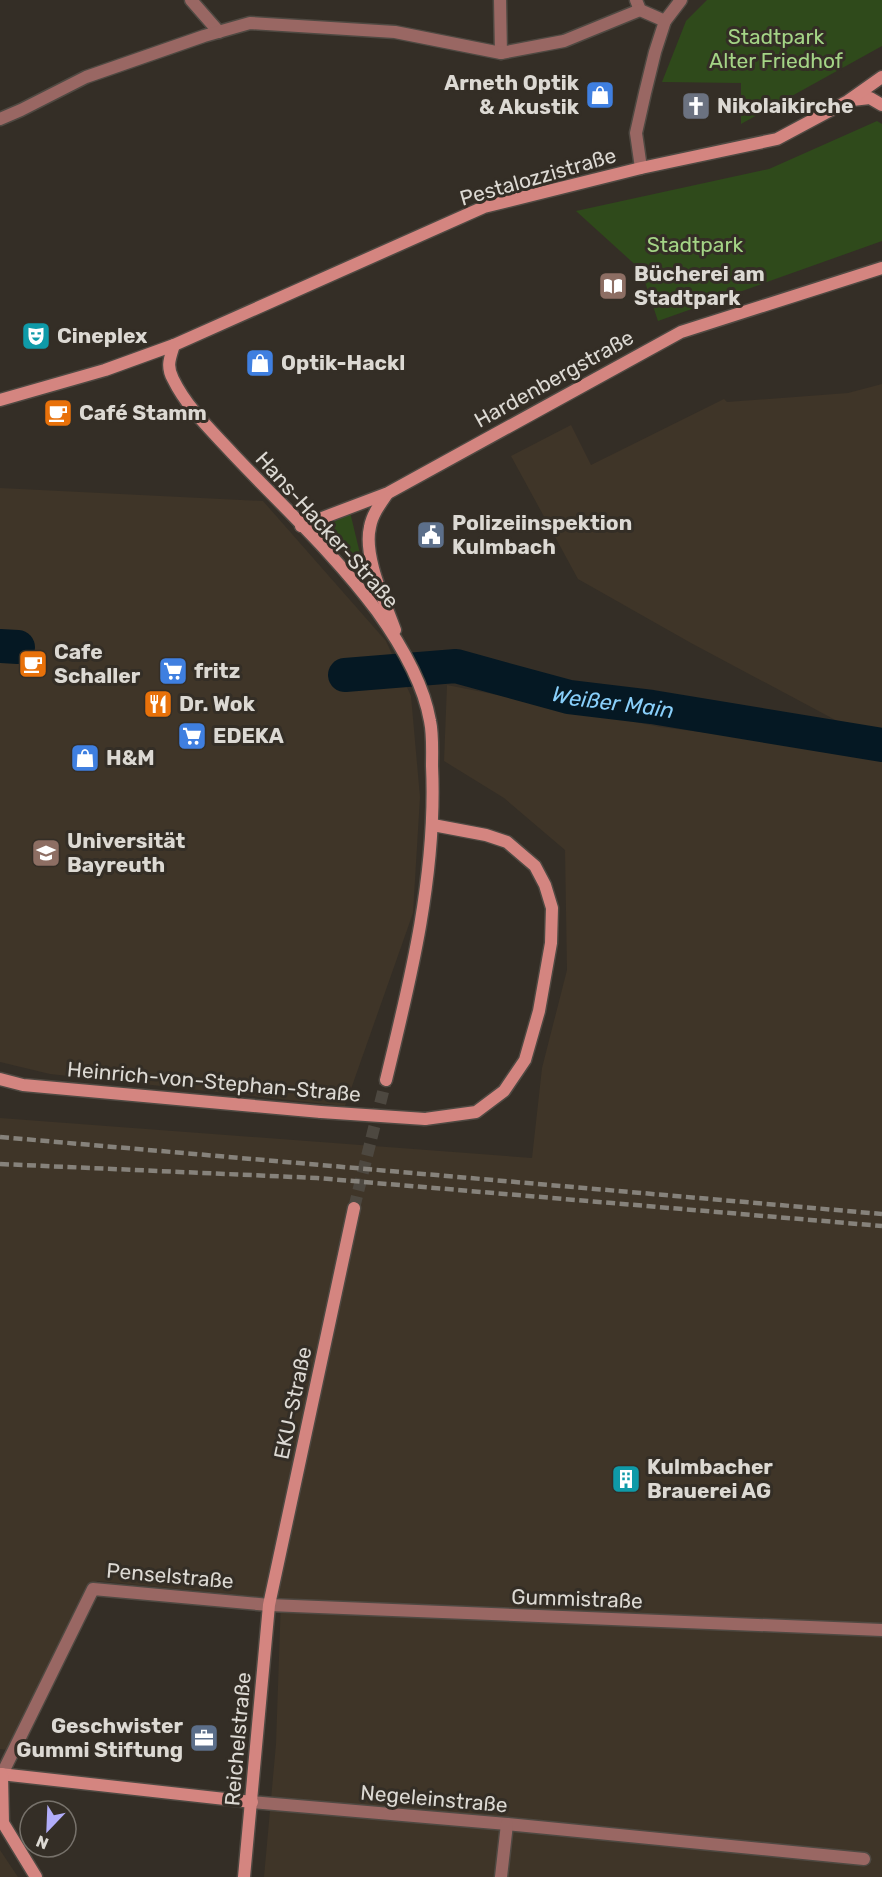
<svg xmlns="http://www.w3.org/2000/svg" width="882" height="1877" viewBox="0 0 882 1877" font-family="Rubik,sans-serif">
  <style>
    .built { fill: #3f3528 }
    .green { fill: #2f4a1b }
    .lines { fill: none; stroke-linecap: round; stroke-linejoin: round }
    .river { stroke: #051823; stroke-width: 34 }
    .secondary-tunnel { stroke: #4d4840; stroke-width: 12; stroke-dasharray: 12 6; stroke-linecap: butt }
    .street-casing { stroke: #4f4942; stroke-width: 15 }
    .secondary-casing { stroke: #4f4942; stroke-width: 15 }
    .street { stroke: #996763; stroke-width: 12 }
    .secondary { stroke: #d48580; stroke-width: 12 }
    .rail { stroke: #86827b; stroke-width: 4.5; stroke-dasharray: 9 4.5; stroke-linecap: butt }
    .secondary-bridge-casing { stroke: #4f4942; stroke-width: 15; stroke-linecap: butt }
    .secondary-bridge { stroke: #d48580; stroke-width: 12 }
    .labels { text-anchor: middle; stroke-width: 6; stroke-linejoin: round; paint-order: stroke }
    .park-label { font-size: 21px; fill: #a4d486; stroke: #342e26 }
    .poi-label { font-size: 21px; font-weight: bold; fill: #dcd9d3; stroke: #342e26; text-anchor: start }
    .street-label { font-size: 21px; fill: #dcd9d3; stroke: #342e26 }
    .water-label { font-size: 22px; font-style: italic; fill: #89cffa; stroke: #342e26 }
  </style>
  <rect width="100%" height="100%" fill="#342e26"/>
  <g class="built">
    <polygon points="882,384 882,737 841,723 691,643 578,579 511,456 571,425 591,465 724,399 727,402 848,393"/>
    <polygon points="0,488 263,501 386,641 411,696 420,797 413,913 345,1106 50,1074 0,1062"/>
    <polygon points="447,685 660,727 863,752 882,759 882,1877 264,1877 276,1744 281,1599 97,1581 8,1750 0,1749 0,1118 532,1158 542,1068 567,970 565,850 504,798 444,761"/>
    <polygon points="0,1850 18,1877 0,1877"/>
  </g>
  <g class="green">
    <polygon points="707,0 882,0 882,46 741,124 741,83 662,82 686,21"/>
    <polygon points="877,121 882,124 882,241 658,321 641,270 576,211 769,169"/>
    <polygon points="350,512 362,562 326,527"/>
  </g>
  <g class="lines">
    <g class="river">
      <polyline points="0,646 18,647"/>
      <path id="s1" d="M345 675 456 666 569 697 652 707 882 745"/>
    </g>
    <polyline class="secondary-tunnel" points="354,1208 386,1080"/>
    <g class="street-casing">
      <g id="street">
        <polyline points="191,0 219,32"/>
        <polyline points="500,0 501,53"/>
        <polyline points="636,0 640,10 665,21"/>
        <polyline points="0,119 21,110 86,77 204,36 250,23 395,32 501,53 564,41 640,10"/>
        <polyline points="641,168 636,133 645,93 655,52 665,21 681,0"/>
        <polyline points="2,1774 93,1589 269,1605 882,1630"/>
        <polyline points="252,1802 507,1824 864,1859"/>
        <polyline points="501,1877 507,1824"/>
      </g>
    </g>
    <g class="secondary-casing">
      <g id="secondary">
        <polyline points="852,100 870,98 882,105"/>
        <path d="M174 345C170 358 166 366 173 379 187 408 212 431 233 454 281 505 335 554 377 611 400 643 423 681 430 721 433 735 432 752 432 766 437 872 411 978 386 1080"/>
        <polyline points="0,400 105,370 174,345 484,207 641,168 777,139 848,101 882,77"/>
        <path d="M387 494C380 504 372 515 370 527 363 556 385 602 395 630"/>
        <polyline points="301,526 388,493 681,332 882,268"/>
        <polyline points="0,1079 23,1085 321,1112"/>
        <polyline points="425,1119 476,1112 504,1091 525,1060 539,1011 551,943 552,908 545,885 535,866 507,842 486,835 433,825"/>
        <polyline points="0,1774 252,1802"/>
        <polyline points="2,1774 3,1823 36,1877"/>
        <polyline points="244,1877 269,1605 354,1208"/>
      </g>
    </g>
    <use href="#street" class="street"/>
    <use href="#secondary" class="secondary"/>
    <g class="rail">
      <polyline points="0,1137 882,1214"/>
      <polyline points="0,1164 317,1178 882,1226"/>
    </g>
    <g class="secondary-bridge-casing">
      <polyline id="secondary-bridge" points="321,1112 425,1119"/>
    </g>
    <use href="#secondary-bridge" class="secondary-bridge"/>
  </g>
  <defs>
    <g id="shop-square" transform="scale(1.5)"><rect x="-9" y="-9" width="18" height="18" rx="4" fill="#3f7fe0" stroke="#342e26"/><path d="M-5-2.5h2.3a2.7 3.5 0 0 1 5.4 0H5L5.5 6h-11ZM-1.5-2.5h3a1.5 2.3 0 0 0-3 0Z" fill="#fff"/></g>
    <g id="church-square" transform="scale(1.5)"><rect x="-9" y="-9" width="18" height="18" rx="4" fill="#6b7280" stroke="#342e26"/><path d="M-1.2-6h2.4v3.5h3.3v2.4h-3.3V6h-2.4V-.1h-3.3v-2.4h3.3Z" fill="#fff"/></g>
    <g id="library-square" transform="scale(1.5)"><rect x="-9" y="-9" width="18" height="18" rx="4" fill="#8d6e63" stroke="#342e26"/><path d="M-6-4Q-3-5.5-.7-3.5V5Q-3 3-6 4ZM6-4Q3-5.5 .7-3.5V5Q3 3 6 4Z" fill="#fff"/></g>
    <g id="theatre-square" transform="scale(1.5)"><rect x="-9" y="-9" width="18" height="18" rx="4" fill="#0f9aa8" stroke="#342e26"/><path d="M-5-5.5Q0-4 5-5.5V0Q5 5 0 6Q-5 5-5 0ZM-3.3-2.5H-1v1.5H-3.3ZM1-2.5H3.3v1.5H1ZM-2.8 1Q0 5.5 2.8 1Z" fill="#fff"/></g>
    <g id="cafe-square" transform="scale(1.5)"><rect x="-9" y="-9" width="18" height="18" rx="4" fill="#e8710a" stroke="#342e26"/><path d="M-5.5-4.5H6V0H3Q3 3.5 0 3.5H-2.5Q-5.5 3.5-5.5 0ZM3-3.2v2h1.7v-2ZM-6 4.5H4V6H-6Z" fill="#fff"/></g>
    <g id="civic-square" transform="scale(1.5)"><rect x="-9" y="-9" width="18" height="18" rx="4" fill="#5c6f8a" stroke="#342e26"/><path d="M-.6-6.5H3V-4.5H.6V-3L4-1V1h2V6H-6V1h2V-1L-.6-3ZM-1.2 2.5V6h2.4V2.5Z" fill="#fff"/></g>
    <g id="supermarket-square" transform="scale(1.5)"><rect x="-9" y="-9" width="18" height="18" rx="4" fill="#3f7fe0" stroke="#342e26"/><path d="M-6-5.5h2.5l.6 2H6L4.5 2H-2.5L-4.4-4H-6ZM-1.5 3.2a1.3 1.3 0 1 0 .1 0ZM3 3.2a1.3 1.3 0 1 0 .1 0Z" fill="#fff"/></g>
    <g id="restaurant-square" transform="scale(1.5)"><rect x="-9" y="-9" width="18" height="18" rx="4" fill="#e8710a" stroke="#342e26"/><path d="M-5-6h1v4h1v-4h1v4h1v-4h1v5L-1.5 .5V6h-2V.5L-5-1ZM5-6V6H3V1.5H1.5Q1.5-4 5-6Z" fill="#fff"/></g>
    <g id="university-square" transform="scale(1.5)"><rect x="-9" y="-9" width="18" height="18" rx="4" fill="#8d6e63" stroke="#342e26"/><path d="M0-5L7-2L0 1L-7-2ZM-4 1L0 2.5L4 1V4Q0 6-4 4Z" fill="#fff"/></g>
    <g id="building-square" transform="scale(1.5)"><rect x="-9" y="-9" width="18" height="18" rx="4" fill="#0f9aa8" stroke="#342e26"/><path d="M-4-6H4V6H1V3H-1V6H-4ZM-2.5-4.3h1.7v1.8h-1.7ZM.8-4.3h1.7v1.8H.8ZM-2.5-1h1.7V.8h-1.7ZM.8-1h1.7V.8H.8Z" fill="#fff"/></g>
    <g id="office-square" transform="scale(1.5)"><rect x="-9" y="-9" width="18" height="18" rx="4" fill="#5c6f8a" stroke="#342e26"/><path d="M-6-3h4V-5.5h4V-3h4V5H-6ZM-1-4.5V-3h2v-1.5ZM-6 0V1H6V0Z" fill="#fff"/></g>
  </defs>
  <g fill-rule="evenodd">
    <use href="#shop-square" x="600" y="95"/>
    <use href="#church-square" x="696" y="106"/>
    <use href="#library-square" x="613" y="286"/>
    <use href="#theatre-square" x="36" y="336"/>
    <use href="#shop-square" x="260" y="363"/>
    <use href="#cafe-square" x="58" y="413"/>
    <use href="#civic-square" x="431" y="535"/>
    <use href="#cafe-square" x="33" y="664"/>
    <use href="#supermarket-square" x="173" y="671"/>
    <use href="#restaurant-square" x="158" y="704"/>
    <use href="#supermarket-square" x="192" y="736"/>
    <use href="#shop-square" x="85" y="758"/>
    <use href="#university-square" x="46" y="853"/>
    <use href="#building-square" x="626" y="1479"/>
    <use href="#office-square" x="204" y="1738"/>
  </g>
  <g class="labels">
    <g class="park-label">
      <text x="776" y="44">Stadtpark<tspan x="776" dy="24">Alter Friedhof</tspan></text>
      <text x="695" y="252">Stadtpark</text>
    </g>
    <g class="poi-label">
      <text x="579" y="90" text-anchor="end">Arneth Optik<tspan x="579" dy="24">&amp; Akustik</tspan></text>
      <text x="717" y="113">Nikolaikirche</text>
      <text x="634" y="281">Bücherei am<tspan x="634" dy="24">Stadtpark</tspan></text>
      <text x="57" y="343">Cineplex</text>
      <text x="281" y="370">Optik-Hackl</text>
      <text x="79" y="420">Café Stamm</text>
      <text x="452" y="530">Polizeiinspektion<tspan x="452" dy="24">Kulmbach</tspan></text>
      <text x="54" y="659">Cafe<tspan x="54" dy="24">Schaller</tspan></text>
      <text x="194" y="678">fritz</text>
      <text x="179" y="711">Dr. Wok</text>
      <text x="213" y="743">EDEKA</text>
      <text x="106" y="765">H&amp;M</text>
      <text x="67" y="848">Universität<tspan x="67" dy="24">Bayreuth</tspan></text>
      <text x="647" y="1474">Kulmbacher<tspan x="647" dy="24">Brauerei AG</tspan></text>
      <text x="183" y="1733" text-anchor="end">Geschwister<tspan x="183" dy="24">Gummi Stiftung</tspan></text>
    </g>
    <g class="street-label">
      <text transform="translate(538 177) rotate(-16)" y="7">Pestalozzistraße</text>
      <text transform="translate(554 379) rotate(-29)" y="7">Hardenbergstraße</text>
      <text transform="translate(327 530) rotate(48)" y="7">Hans-Hacker-Straße</text>
      <text transform="translate(214 1082) rotate(5)" y="7">Heinrich-von-Stephan-Straße</text>
      <text transform="translate(293 1403) rotate(-78)" y="7">EKU-Straße</text>
      <text transform="translate(170 1576) rotate(5)" y="7">Penselstraße</text>
      <text transform="translate(577 1599) rotate(2)" y="7">Gummistraße</text>
      <text transform="translate(238 1739) rotate(-85)" y="7">Reichelstraße</text>
      <text transform="translate(434 1799) rotate(5)" y="7">Negeleinstraße</text>
    </g>
    <g class="water-label">
      <text dy="8" stroke="none"><textPath href="#s1" startOffset="273">Weißer Main</textPath></text>
    </g>
  </g>
  <g transform="translate(48 1829) rotate(203)"><circle r="28" fill="#342e26" stroke="#77726b" stroke-width="1.5"/>
  <path d="M0-4.5L10 22L0 15L-10 22Z" fill="#b1adfa"/>
  <text y="-9" font-size="16" font-weight="bold" text-anchor="middle" fill="#dcd9d3">N</text>
  </g>
</svg>
